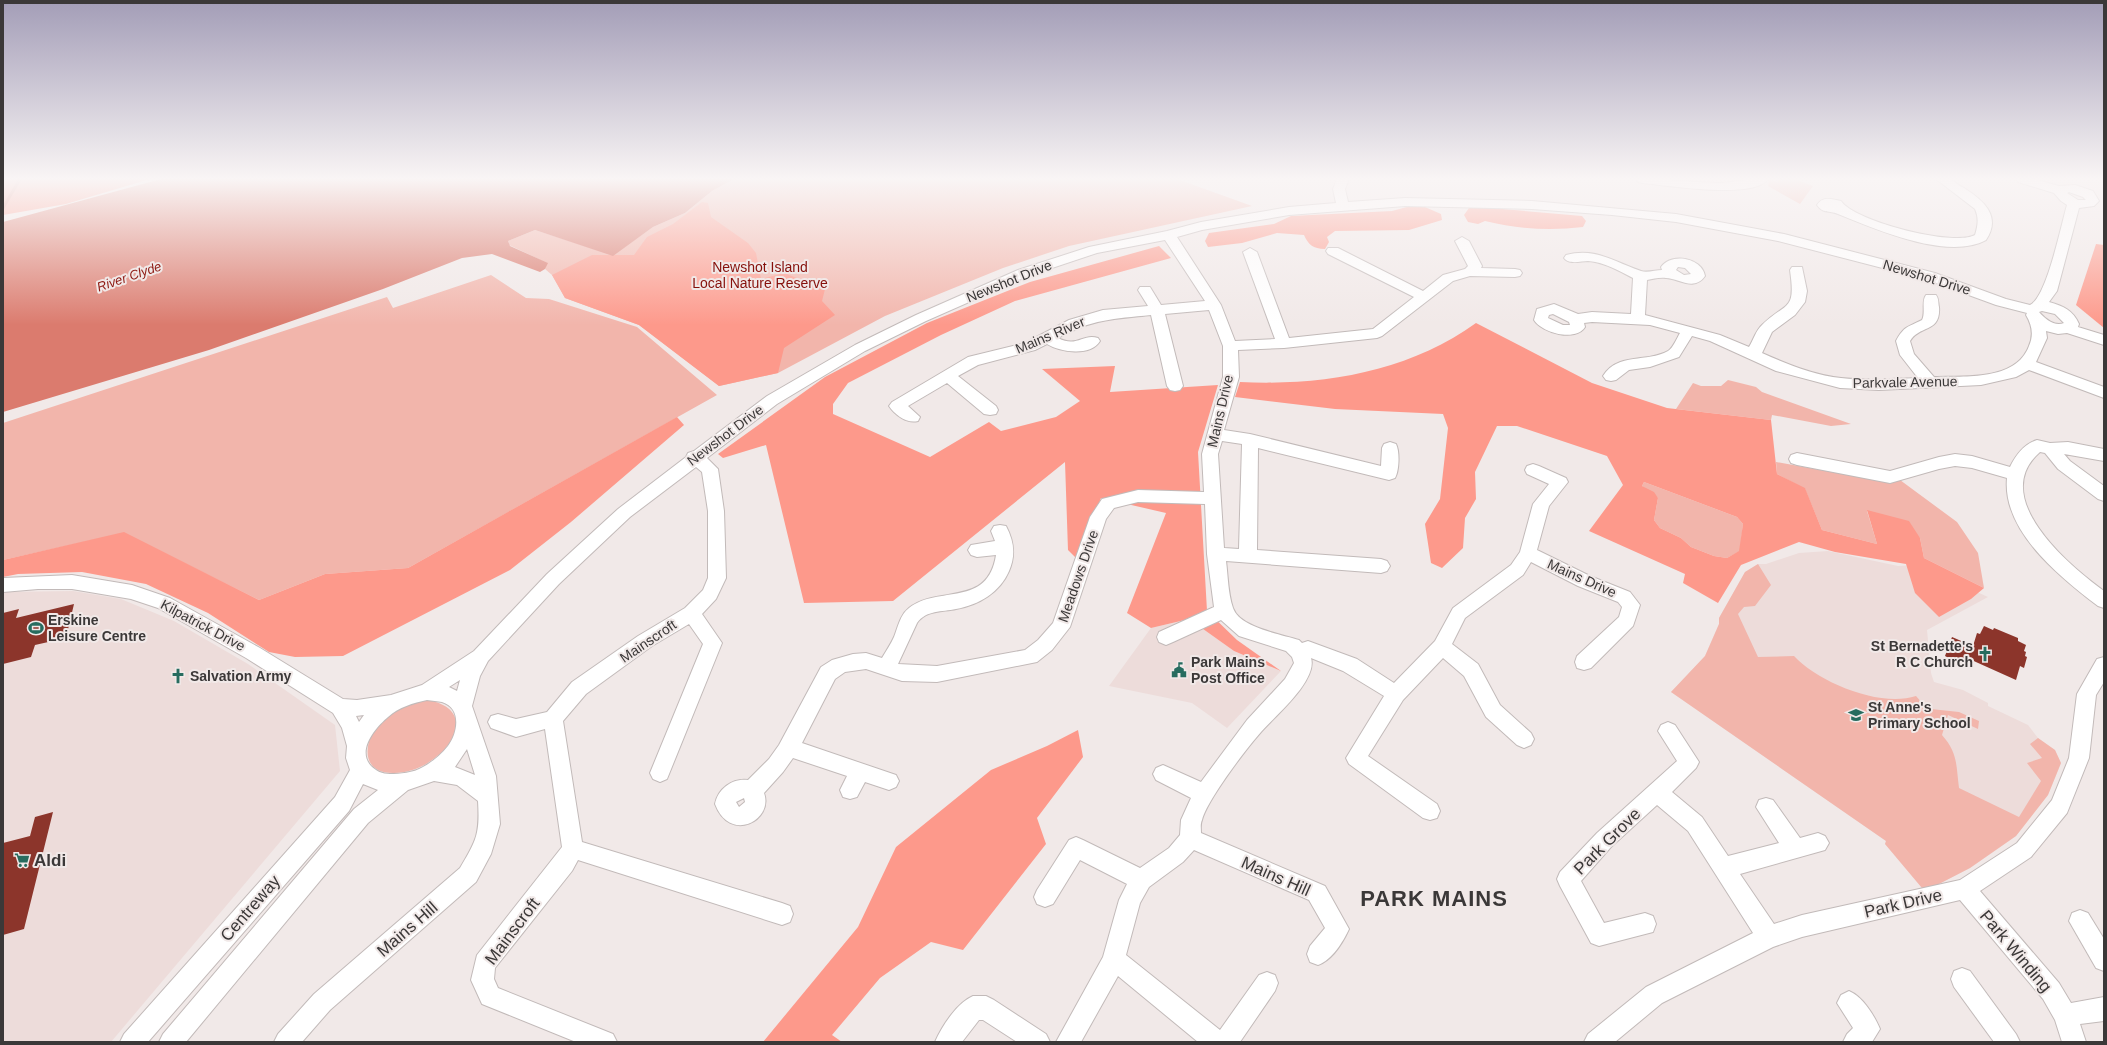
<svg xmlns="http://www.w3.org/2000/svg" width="2107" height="1045" viewBox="0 0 2107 1045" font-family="Arial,sans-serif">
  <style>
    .built { fill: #eddcda }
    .green { fill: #f2b5ab }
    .forest { fill: #fd998b; fill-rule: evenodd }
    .water { fill: #db7b6e }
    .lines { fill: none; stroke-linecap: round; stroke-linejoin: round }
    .stream { stroke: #db7b6e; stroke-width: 3 }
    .building { fill: #8c352b }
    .minor-casing { stroke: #c2bab9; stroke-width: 2 }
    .minor { fill: #fff; fill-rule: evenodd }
    .labels { text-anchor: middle; stroke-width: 4; stroke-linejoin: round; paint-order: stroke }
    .far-water-label { font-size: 13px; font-style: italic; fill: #8e1a13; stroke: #f1e9e8 }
    .park-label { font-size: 14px; fill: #86100b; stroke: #f1e9e8 }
    .street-label { font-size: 14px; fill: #3b3838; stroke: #f1e9e8 }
    .poi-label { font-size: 14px; font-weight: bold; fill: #3b3838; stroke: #f1e9e8; text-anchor: start }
    .near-street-label { font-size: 17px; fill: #3b3838; stroke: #f1e9e8 }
    .near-poi-label { font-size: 17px; font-weight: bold; fill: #3b3838; stroke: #f1e9e8; text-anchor: start }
    .near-district-label { font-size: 22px; font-weight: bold; letter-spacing: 1px; fill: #3b3838; stroke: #f1e9e8 }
  </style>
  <rect width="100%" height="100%" fill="#f1e9e8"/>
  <g class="built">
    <polygon points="1828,551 1898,566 1917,565 1988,597 1927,630 1931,673 1934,682 1963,690 1988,703 1988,706 2028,725 2038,738 2055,750 2061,763 2048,795 2016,836 1970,868 1937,885 1922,888 1885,844 1886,841 1671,692 1705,656 1719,624 1719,618 1745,572 1758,564 1766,564 1799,553"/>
    <polygon points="73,591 121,599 174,621 248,664 335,725 340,771 111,1042 3,1042 3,592"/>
    <polygon points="1189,619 1234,651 1281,671 1227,728 1192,703 1109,686 1151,628"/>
  </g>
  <g class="green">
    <polygon points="734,179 1177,179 1252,206 1069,246 1003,268 885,316 778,373 719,386 639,325 565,298 552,275 545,269 547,263 509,245 508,241 535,230 613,255 653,227 685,213 712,191"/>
    <polygon points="1780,179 1794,179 1813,186 1800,204 1768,186 1770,180 1777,182"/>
    <polygon points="491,275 526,298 549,299 637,327 717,395 408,568 325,574 259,600 124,533 3,560 3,423 387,297 393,308"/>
    <polygon points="1728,380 1756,387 1762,392 1851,424 1831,426 1772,415 1771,420 1676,409 1693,383 1701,386 1721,386"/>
    <polygon points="1776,462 1886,482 1900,480 1957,522 1978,553 1984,588 1924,558 1920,538 1867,511 1877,544 1822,530 1805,489 1777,474"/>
    <polygon points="1644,482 1737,517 1743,524 1740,551 1727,558 1714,556 1691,547 1681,538 1660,528 1654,520 1658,498 1642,486"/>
    <path d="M1758 564 1771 585 1755 606 1744 607 1738 614 1758 657 1794 656C1818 682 1880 708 1916 696L1923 704 1931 709 1959 712 1979 721 1978 729 1948 715 1942 735C1958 753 1956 765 1959 788L2019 817 2041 781 2027 763 2042 758 2030 744 2038 738 2055 750 2061 763 2048 795 2016 836 1970 868 1937 885 1922 888 1885 844 1886 841 1671 692 1705 656 1719 624V618L1745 572Z"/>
    <path d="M428 700C489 712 439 774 393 773 354 773 366 730 388 714 400 706 415 701 428 700Z"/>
  </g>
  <g class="forest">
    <polygon points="3,179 150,179 66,204 3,215"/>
    <polygon points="702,202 708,203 711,217 748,243 756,253 761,279 784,273 825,289 822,301 835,315 784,348 778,373 719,386 639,325 565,298 552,275 592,255 634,255 647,237 673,224"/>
    <path d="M1418 204 1441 214 1442 220 1409 230 1335 231 1327 237 1329 242 1325 249C1313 249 1308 244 1304 235L1277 233 1242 243 1208 247 1205 241 1209 233 1274 224 1291 216 1392 211Z"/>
    <path d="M1479 207 1582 216 1586 221 1583 227C1550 231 1517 229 1485 221L1478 224 1468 222 1464 215 1469 208Z"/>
    <polygon points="2096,244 2104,245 2104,328 2076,305"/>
    <polygon points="1159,246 1171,258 1015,301 941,335 848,383 833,404 833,414 930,457 989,422 1001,431 1056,417 1080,401 1042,369 1115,366 1110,392 1218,385 1198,452 1207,611 1237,640 1281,671 1234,651 1189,619 1151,628 1127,613 1166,513 1101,498 1076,558 1068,550 1065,462 893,601 804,603 766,445 723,458 718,454 825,377 927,323 1030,282"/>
    <path d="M1476 323 1592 383 1667 408 1771 420 1777 474 1805 488 1822 530 1877 544 1867 510 1909 521 1920 538 1924 558 1984 588 1971 599 1939 617 1915 593 1906 564 1835 552 1799 542 1741 565 1718 603 1683 583 1685 574 1589 531 1623 485 1607 456 1517 426H1497L1475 472 1476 499 1465 518 1463 548 1442 568 1431 563 1425 524 1440 499 1448 428 1443 414 1335 409 1235 397 1240 382C1323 386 1408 372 1476 323ZM1644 482 1737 517 1743 524 1739 551 1727 558 1714 556 1691 547 1681 538 1660 528 1654 520 1658 498 1654 492 1642 486Z"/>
    <polygon points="677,417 684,425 571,522 510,570 343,656 295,657 269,652 208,613 146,584 82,572 18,574 3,577 3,560 124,532 259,600 325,574 408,568"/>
    <polygon points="1078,730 1083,757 1037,818 1046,844 963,950 931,942 880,978 832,1035 842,1042 763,1042 858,927 896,847 991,770 1047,746"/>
  </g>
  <polygon class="water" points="161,179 734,179 712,191 685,213 653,227 613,256 535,230 508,241 510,246 548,263 545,269 540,272 492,254 462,258 383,289 209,350 3,412 3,222"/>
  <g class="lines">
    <polyline class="stream" points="3,208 20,179"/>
  </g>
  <g class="building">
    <polygon points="74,604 66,638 35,645 31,657 3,664 3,613 19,609 16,618"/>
    <polygon points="1984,626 1993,630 1994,628 2018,638 2018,641 2026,645 2024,651 2026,652 2025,656 2027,657 2024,668 2020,666 2016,680 1967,658 1964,666 1945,656 1952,637 1973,646 1977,633 1980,634"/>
    <polygon points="53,812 24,929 3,935 3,843 30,836 35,817"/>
  </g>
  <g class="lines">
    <g class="minor-casing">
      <g id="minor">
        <path d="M1337 179H1349L1345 189 1348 202 1405 198 1532 201 1676 214 1784 234 1935 273 2006 299 2030 305C2047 297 2061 225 2067 205L2061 201 2054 193 2018 182 2016 179H2034L2059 186 2075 185 2093 191 2099 201 2094 206 2079 208 2057 291 2049 302C2063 306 2073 310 2079 324L2078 327 2104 335V345L2067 333 2058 334 2046 331 2047 338 2036 362 2104 387V398L2029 370 2016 377 1981 385 1879 390 1840 388 1776 371 1710 341 1692 336 1679 357 1650 367 1629 370 1616 380 1611 381 1606 380 1603 376C1618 352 1647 363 1668 351 1673 348 1677 338 1680 333L1650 325 1592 322 1584 323 1585 327C1576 342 1542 333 1534 320L1537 309 1554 304 1578 314 1592 312 1631 314 1633 278C1619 271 1604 262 1588 261 1581 261 1569 265 1564 258L1566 255C1596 247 1614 262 1641 271 1647 273 1656 270 1662 270L1661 267C1672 252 1702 258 1705 276 1694 292 1678 278 1666 278 1660 277 1653 279 1647 280L1645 315 1720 335 1749 347C1753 341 1756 330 1762 325 1787 301 1796 312 1790 270L1792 267H1802L1807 291 1805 302 1795 315 1772 332 1762 353C1787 364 1813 375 1841 378 1866 381 1892 379 1918 378L1900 355 1896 341C1904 326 1908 327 1922 320 1926 312 1921 302 1926 295H1936C1939 299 1938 303 1939 307 1941 333 1919 325 1910 341L1914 354 1934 377C1965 376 2016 381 2029 346 2034 335 2032 325 2026 315L2027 313 1996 305 1925 279 1778 241 1676 222 1612 215 1532 209 1405 206 1289 215 1202 230 1177 237 1221 305 1235 341 1275 339 1243 252 1250 248 1257 252 1289 338 1373 329 1414 297 1328 254 1326 251 1328 248H1338L1423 291 1443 275 1465 269 1468 266 1455 241 1462 237 1469 241 1482 266 1481 268 1515 269 1520 270 1522 273 1520 276 1515 277 1470 276 1453 281 1382 336 1377 338 1284 348 1238 350 1239 377 1224 430 1250 434 1381 466 1382 448 1384 444 1390 442 1396 444C1400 452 1399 471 1395 478L1389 480 1258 448 1257 550 1381 559 1387 561 1390 566 1387 571 1381 573 1226 561C1228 576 1228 594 1233 608 1240 628 1281 634 1299 640L1302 643 1308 641 1357 659 1394 683 1435 641 1453 608 1511 565 1520 552 1533 504 1549 484 1527 474 1525 470 1527 466 1533 464 1539 466 1566 478 1568 482 1549 506 1537 550 1590 576 1630 592 1640 605 1633 626 1591 668 1584 670 1577 668 1575 662 1577 656 1619 617 1622 607 1618 602 1578 586 1531 562 1523 575 1465 618 1452 644 1478 664 1500 705 1531 733 1534 739 1531 745 1524 748 1517 745 1486 717 1464 676 1443 658 1403 700 1368 756 1437 804 1440 811 1437 818 1430 820 1423 818 1349 764 1346 758 1384 696 1343 671 1311 658C1318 680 1275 716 1261 732 1246 749 1207 800 1202 820 1200 824 1201 829 1201 833L1325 886 1349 929C1343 942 1332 960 1318 965L1310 962 1307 954 1310 946 1325 928 1309 900 1194 850 1183 862 1149 887 1140 903 1126 955 1220 1030 1259 975 1267 972 1275 975 1278 983 1275 991 1240 1042H1198L1118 976 1081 1042H1056L1103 957 1119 900 1127 884 1080 860 1053 904 1045 907 1037 904 1034 897 1037 890 1069 840 1076 837 1083 840 1140 868 1169 848 1180 835 1181 820 1191 798 1156 780 1153 774 1156 768 1163 765 1201 782 1247 720 1285 679 1294 663 1292 657 1286 651 1239 636 1221 620 1173 642 1166 645 1159 642 1157 637 1159 632 1214 607 1207 554 1205 504 1138 502 1114 508 1106 519 1070 627 1052 650 1037 662 937 682 902 681 866 669 845 672 835 679 802 743 896 775 899 781 896 787 889 790 865 782 857 797 850 799 843 797 840 790 847 776 793 758 783 772 764 793C774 820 730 844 715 804 718 789 732 778 748 780L769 759 779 745 821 667 832 660 853 654 866 653 882 658C886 651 891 644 894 637 898 627 900 615 909 608 938 585 988 608 996 555L977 557 971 555 968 550 971 545 995 541 991 531 994 526 1000 525 1006 526C1014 541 1016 555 1009 571 1000 592 979 605 956 609 942 612 926 610 917 623L898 664 937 666 1025 650 1038 640 1053 623 1090 517 1102 499 1138 490 1204 492 1202 454 1223 377V346L1209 310 1165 314 1183 386 1180 390 1175 391 1170 390 1167 386 1151 315C1113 319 1092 319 1058 338 1077 348 1083 333 1098 338L1100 341C1090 357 1060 352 1047 344L1035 350 978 365 958 376 996 406 998 410 996 414 990 415 984 414 947 383 908 406 920 417 918 421C907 424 895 415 889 406L892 402 968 357 1025 343 1069 320 1103 310 1148 306 1138 290 1140 287H1150L1161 305 1205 301 1165 240 1097 253 1028 276 926 321 865 351 777 404 707 458 718 469 724 511 726 578 716 599 702 614 722 643 667 779 660 782 653 779 650 773 703 644 689 624 652 646 586 694 563 721 582 842 782 903 790 906 793 914 790 922 782 925 578 860 572 871 495 968 494 979 498 988 613 1034 617 1042H576L482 1004 471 980 477 955 562 847 545 729 516 737 491 728 488 722 491 716 498 714 516 719 547 712 572 682 638 636 685 608 703 590 708 578V511L702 472 696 467 630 517 559 584 488 661 480 676 472 706 496 776 500 824 491 854 476 882 330 1010 302 1042H274L278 1034 314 994 460 868C477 840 480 833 478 801L457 785 434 781 408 790 368 823 186 1042H159L163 1034 354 809 378 790 363 784 349 811 148 1042H120L124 1034 335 797 350 770 346 758 347 746 342 728 333 713 246 658 158 608 131 599 72 589H38L3 592V578L72 575 132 585 170 598 260 648 343 699 357 700 391 695 422 685 474 651 547 574 618 509 686 457 688 453 694 451 767 396 855 345 916 315 1018 270 1089 247 1167 231 1201 222 1289 207 1336 203 1333 189ZM2069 192 2083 197 2086 200H2078L2067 193ZM1678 267 1685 268 1691 274 1684 275 1676 270ZM2042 311 2055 314 2064 323C2055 327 2045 319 2039 312ZM1553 314 1569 322 1570 325H1563L1548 318 1549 315ZM1222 441 1242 444 1239 549 1224 548 1218 454ZM460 680 457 691 449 687ZM427 700C432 701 438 701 442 702 462 708 458 733 448 746 441 755 432 762 423 767 413 773 400 774 390 774 382 774 376 771 371 766 356 750 376 727 388 717 399 707 413 703 427 700ZM364 715 359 722 356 716ZM467 749 475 775 455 767ZM744 798 745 802 739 807 736 802Z"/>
        <path d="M1636 179C1664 179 1691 182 1719 183 1736 183 1752 177 1768 179 1754 200 1665 185 1642 183L1638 182Z"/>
        <path d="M1936 179C1940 179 1944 178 1948 179 1953 180 1959 186 1964 188 1983 200 2002 216 1986 240 1948 261 1875 229 1838 214 1829 210 1823 214 1817 205 1823 196 1831 199 1841 201 1854 221 1953 247 1975 235 1978 225 1979 218 1975 209Z"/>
        <path d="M2037 440 2050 443 2068 442 2104 449V461L2064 454 2070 461 2104 486V501L2098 499 2058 469 2045 453 2040 452C1988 497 2068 565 2104 591V608L2098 606C2060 577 2002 531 2007 478L1972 468 1955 466 1939 469 1890 483 1797 465 1791 463 1789 459 1791 455 1797 453 1890 471 1939 457 1955 454 1972 456 2010 467C2016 455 2024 444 2037 440Z"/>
        <polygon points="2104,657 2104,682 2096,695 2089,758 2067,813 2031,857 1980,891 2059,983 2071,1003 2104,997 2104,1021 2080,1024 2086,1042 2062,1042 2055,1020 2043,999 1960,900 1802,937 1773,947 1662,1003 1615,1042 1584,1042 1588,1034 1646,987 1753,933 1688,831 1657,805 1611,847 1581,881 1604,923 1645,913 1653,916 1656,924 1653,932 1599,946 1591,943 1560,886 1557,879 1560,872 1597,833 1677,761 1658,731 1661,725 1668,722 1675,725 1699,762 1696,768 1672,792 1702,817 1728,856 1779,843 1756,807 1759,800 1766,798 1773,800 1800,838 1818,833 1825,836 1829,843 1825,850 1740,874 1774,924 1802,915 1960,880 2017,843 2052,800 2069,758 2077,694 2097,659"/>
        <polygon points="2080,910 2088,913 2104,939 2104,971 2096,968 2069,921 2072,913"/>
        <polygon points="1962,968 1970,971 2016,1034 2020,1042 1994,1042 1954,987 1951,979 1954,971"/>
        <path d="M1849 991C1863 997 1874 1015 1880 1029L1872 1042H1843L1847 1034 1853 1028 1837 1003 1841 995Z"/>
        <path d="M973 996H986L994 1000 1046 1034 1050 1042H1017L983 1020H979L962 1042H935C942 1026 957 1003 973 996Z"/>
      </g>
    </g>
    <use href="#minor" class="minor"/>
  </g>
  <linearGradient id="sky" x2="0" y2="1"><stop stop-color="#a39db7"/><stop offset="0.55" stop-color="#f9f5f5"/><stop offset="1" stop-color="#f9f5f5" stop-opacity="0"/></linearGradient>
  <rect width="2107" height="325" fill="url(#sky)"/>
  <defs>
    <g id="stadium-bare" transform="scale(1.2)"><path d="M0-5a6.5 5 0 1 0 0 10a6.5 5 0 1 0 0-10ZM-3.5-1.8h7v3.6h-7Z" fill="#276c5f" stroke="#f1e9e8" stroke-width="2.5" paint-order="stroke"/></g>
    <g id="church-bare" transform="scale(1.2)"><path d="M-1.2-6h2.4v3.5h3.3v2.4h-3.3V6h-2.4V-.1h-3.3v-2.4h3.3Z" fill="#276c5f" stroke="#f1e9e8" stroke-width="2.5" paint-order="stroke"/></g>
    <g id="civic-bare" transform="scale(1.2)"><path d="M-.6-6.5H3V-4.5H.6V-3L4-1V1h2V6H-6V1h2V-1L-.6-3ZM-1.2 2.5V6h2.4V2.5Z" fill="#276c5f" stroke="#f1e9e8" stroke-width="2.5" paint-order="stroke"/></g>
    <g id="school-bare" transform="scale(1.2)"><path d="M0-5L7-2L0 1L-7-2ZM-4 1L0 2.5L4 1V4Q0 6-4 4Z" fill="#276c5f" stroke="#f1e9e8" stroke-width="2.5" paint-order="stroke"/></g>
    <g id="supermarket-bare" transform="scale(1.2)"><path d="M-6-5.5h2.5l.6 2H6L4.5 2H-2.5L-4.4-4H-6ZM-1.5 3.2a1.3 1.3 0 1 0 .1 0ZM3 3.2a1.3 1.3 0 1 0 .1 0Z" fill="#276c5f" stroke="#f1e9e8" stroke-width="2.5" paint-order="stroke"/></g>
  </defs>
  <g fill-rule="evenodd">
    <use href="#stadium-bare" x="36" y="628"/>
    <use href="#church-bare" x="1985" y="654"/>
    <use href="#civic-bare" x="1179" y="670"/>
    <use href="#church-bare" x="178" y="676"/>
    <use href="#school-bare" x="1856" y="715"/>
    <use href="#supermarket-bare" x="22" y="860"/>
  </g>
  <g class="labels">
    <g class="far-water-label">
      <text transform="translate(129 276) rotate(-19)" y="5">River Clyde</text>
    </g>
    <g class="park-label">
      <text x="760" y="272">Newshot Island<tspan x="760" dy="16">Local Nature Reserve</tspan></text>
    </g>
    <g class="street-label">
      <text transform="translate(1927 277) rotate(17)" y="5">Newshot Drive</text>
      <text transform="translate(1009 281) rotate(-22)" y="5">Newshot Drive</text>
      <text transform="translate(1050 335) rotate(-23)" y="5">Mains River</text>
      <text transform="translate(1905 382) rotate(-1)" y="5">Parkvale Avenue</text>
      <text transform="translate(1220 411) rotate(-77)" y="5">Mains Drive</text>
      <text transform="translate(725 435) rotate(-37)" y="5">Newshot Drive</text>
      <text transform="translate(1078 576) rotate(-71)" y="5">Meadows Drive</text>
      <text transform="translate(1582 578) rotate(24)" y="5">Mains Drive</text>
      <text transform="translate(203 625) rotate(28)" y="5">Kilpatrick Drive</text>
      <text transform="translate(648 641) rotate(-34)" y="5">Mainscroft</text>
    </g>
    <g class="poi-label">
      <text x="48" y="625">Erskine<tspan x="48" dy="16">Leisure Centre</tspan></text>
      <text x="1973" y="651" text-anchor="end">St Bernadette's<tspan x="1973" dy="16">R C Church</tspan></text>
      <text x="1191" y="667">Park Mains<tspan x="1191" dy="16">Post Office</tspan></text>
      <text x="190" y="681">Salvation Army</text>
      <text x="1868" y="712">St Anne's<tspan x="1868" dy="16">Primary School</tspan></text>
    </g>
    <g class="near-street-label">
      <text transform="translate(1607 841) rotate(-45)" y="6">Park Grove</text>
      <text transform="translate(1276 876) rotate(24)" y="6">Mains Hill</text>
      <text transform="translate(1903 903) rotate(-13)" y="6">Park Drive</text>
      <text transform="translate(250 908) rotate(-49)" y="6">Centreway</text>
      <text transform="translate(407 929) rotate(-41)" y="6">Mains Hill</text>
      <text transform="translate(512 931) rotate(-53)" y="6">Mainscroft</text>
      <text transform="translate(2016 951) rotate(50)" y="6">Park Winding</text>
    </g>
    <g class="near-poi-label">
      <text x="34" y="866">Aldi</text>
    </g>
    <g class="near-district-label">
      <text x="1434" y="906">PARK MAINS</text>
    </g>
  </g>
  <rect width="2107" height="1045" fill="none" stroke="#3b3838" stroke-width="8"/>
</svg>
